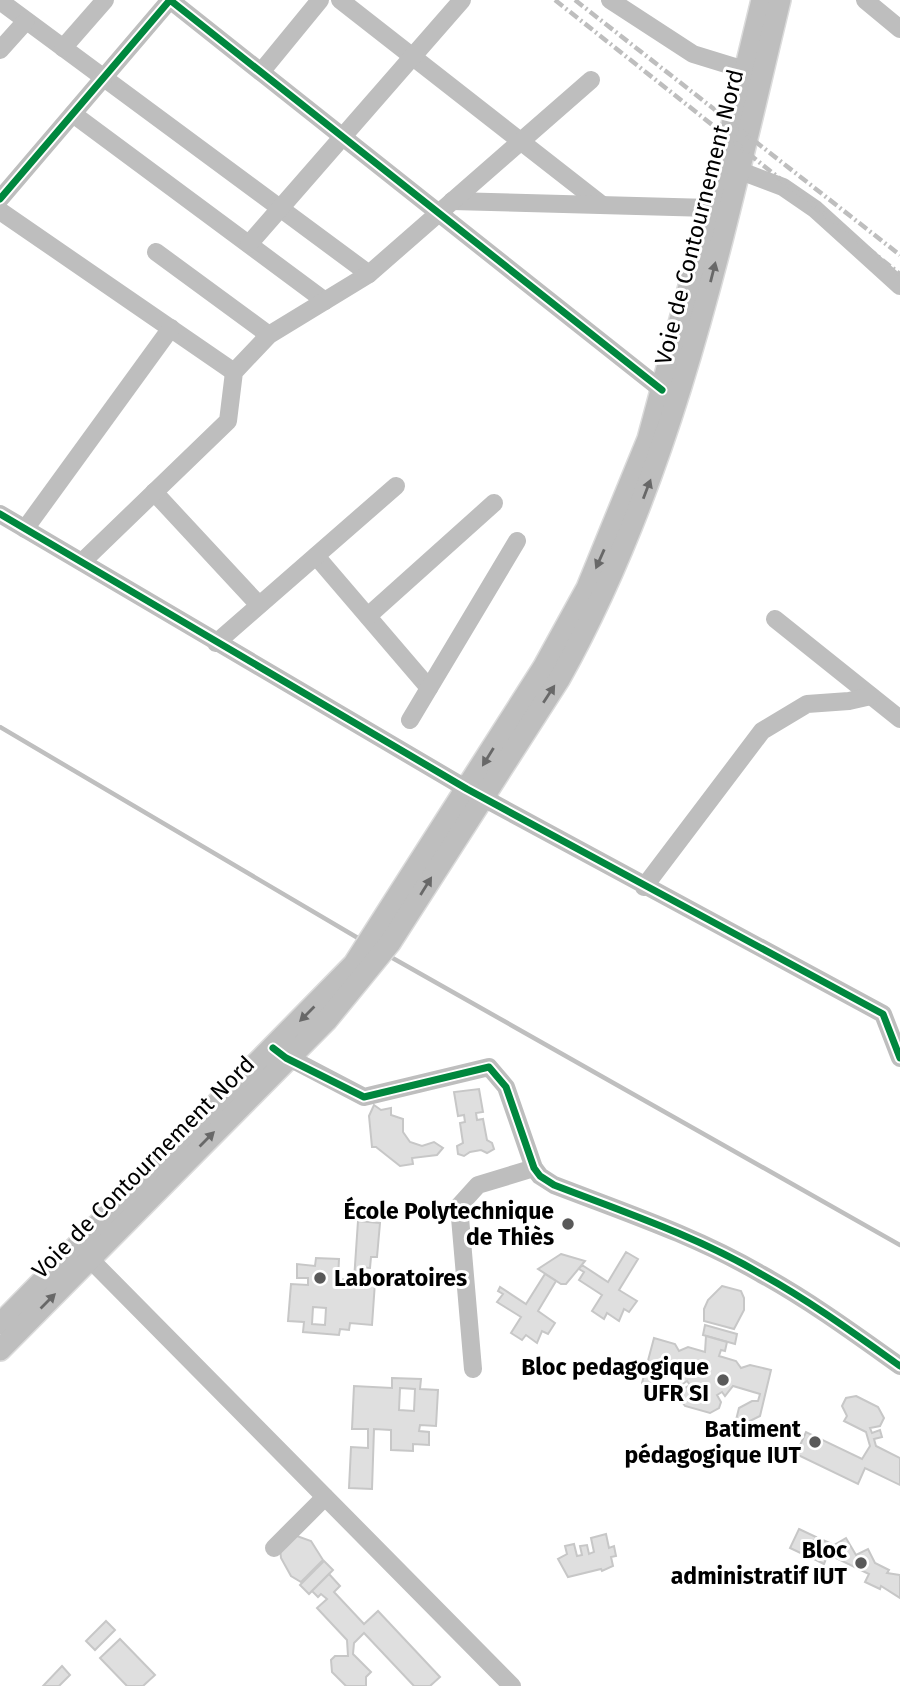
<svg xmlns="http://www.w3.org/2000/svg" width="900" height="1686" viewBox="0 0 900 1686" font-family="'Fira Sans',sans-serif">
  <style>
    .lines { fill: none; stroke-linecap: round; stroke-linejoin: round }
    .stream { stroke: #bfbfbf; stroke-width: 4.5 }
    .building { fill: #dfdfdf; stroke: #c7c7c7; stroke-width: 2; fill-rule: evenodd }
    .major-casing { stroke: #dbdbdb; stroke-width: 24 }
    .minor { stroke: #bebebe; stroke-width: 18 }
    .major { stroke: #bebebe; stroke-width: 21 }
    .rail { stroke: #bebebe; stroke-width: 4.5; stroke-dasharray: 10 3.5 2 3.5; stroke-linecap: butt }
    .cycleway-casing { stroke: #fff; stroke-width: 11 }
    .cycleway { stroke: #00873e; stroke-width: 7 }
    .oneway { fill: #686868 }
    .poi-dot { fill: #595959; stroke: #fff; stroke-width: 2.5 }
    .labels { text-anchor: middle; stroke-width: 6; stroke-linejoin: round; paint-order: stroke }
    .street-label { font-size: 23px; fill: #000; stroke: #fff }
    .poi-label { font-size: 23px; font-weight: bold; fill: #000; stroke: #fff; text-anchor: end }
  </style>
  <rect width="100%" height="100%" fill="#fff"/>
  <g class="lines">
    <g class="stream">
      <polyline points="0,727 363,941"/>
      <polyline points="389,956 900,1245"/>
    </g>
  </g>
  <g class="building">
    <polygon points="479,1089 483,1112 476,1113 477,1120 483,1119 487,1140 492,1143 494,1149 487,1153 481,1150 470,1152 464,1156 458,1154 457,1146 463,1143 460,1123 465,1122 464,1115 458,1116 454,1092"/>
    <polygon points="374,1105 381,1110 391,1108 391,1115 403,1119 403,1132 410,1142 422,1146 434,1142 443,1148 437,1155 412,1158 413,1164 400,1166 376,1147 372,1147 369,1116"/>
    <path d="M358 1221 380 1223 377 1257H371L370 1268 360 1267V1274L371 1275V1281L375 1282 372 1325 350 1323 349 1330 340 1329 339 1335 303 1332 304 1322 288 1321 291 1284 308 1285V1278H297V1264L315 1266 316 1258 339 1259 338 1279 354 1280ZM313 1307 326 1308 325 1325 312 1324Z"/>
    <polygon points="626,1252 638,1259 619,1290 637,1301 629,1312 624,1309 619,1321 607,1313 604,1319 592,1311 602,1295 579,1280 584,1272 579,1269 582,1265 608,1282"/>
    <polygon points="561,1254 585,1261 566,1284 561,1284 538,1269"/>
    <polygon points="545,1274 556,1281 538,1311 555,1323 548,1334 542,1331 537,1343 526,1335 522,1340 511,1333 521,1317 497,1302 503,1294 498,1291 500,1287 526,1304"/>
    <polygon points="722,1286 741,1291 744,1298 744,1310 734,1329 704,1321 704,1309 708,1300"/>
    <polygon points="705,1325 737,1334 735,1344 703,1335"/>
    <polygon points="706,1336 727,1342 725,1351 721,1350 719,1356 736,1361 741,1368 750,1365 771,1370 760,1416 746,1423 736,1420 739,1408 752,1401 758,1401 760,1394 733,1386 725,1396 722,1392 717,1395 721,1402 719,1408 710,1413 685,1406 678,1396 680,1391 690,1385 687,1381 681,1385 677,1379 684,1375 682,1371 653,1364 651,1373 657,1374 665,1389 662,1399 651,1396 642,1383 654,1338 675,1344 679,1351 688,1347 705,1352"/>
    <path d="M392 1378 421 1379 420 1389 438 1390 436 1426 420 1425 419 1431 429 1432V1445L413 1444V1451L391 1450V1430L374 1429 372 1489 349 1488 351 1447 368 1448V1429H352L354 1386 392 1388ZM400 1388 415 1389 414 1411 399 1410Z"/>
    <polygon points="856,1396 878,1407 884,1418 880,1426 870,1428 872,1433 880,1430 882,1437 874,1439 876,1446 900,1458 900,1485 865,1468 858,1484 796,1454 806,1432 862,1459 870,1446 866,1432 844,1421 847,1416 842,1406 846,1398"/>
    <polygon points="799,1529 816,1537 814,1541 819,1544 821,1539 834,1545 846,1538 856,1555 868,1549 875,1563 889,1570 887,1573 900,1575 900,1598 881,1586 880,1589 865,1582 869,1574 828,1554 824,1564 812,1558 814,1555 808,1553 807,1556 790,1548"/>
    <polygon points="606,1534 609,1548 614,1546 616,1556 611,1557 613,1566 602,1571 601,1569 568,1577 558,1559 567,1554 565,1546 574,1544 577,1556 582,1555 580,1546 587,1545 589,1554 594,1552 591,1538"/>
    <polygon points="294,1535 311,1541 323,1560 301,1582 291,1576 281,1558 280,1548"/>
    <polygon points="324,1561 333,1570 309,1594 300,1585"/>
    <polygon points="329,1574 340,1586 334,1592 364,1624 378,1611 440,1677 430,1686 414,1686 364,1633 354,1643 353,1654 371,1672 366,1677 366,1686 346,1686 332,1672 331,1660 335,1656 348,1656 347,1640 317,1608 327,1599 321,1594 318,1597 312,1591"/>
    <polygon points="106,1621 115,1630 95,1650 86,1641"/>
    <polygon points="120,1639 155,1675 143,1686 127,1686 100,1658"/>
    <polygon points="62,1666 70,1675 59,1686 43,1686"/>
  </g>
  <g class="lines">
    <g class="major-casing">
      <g id="major">
        <polyline points="0,1324 354,964 543,668 587,588 648,439 729,137 762,0"/>
        <path d="M0 1350 327 1020 390 943 560 678C677 468 724 231 780 0"/>
      </g>
    </g>
    <g class="minor">
      <polyline points="340,0 601,204"/>
      <polyline points="610,0 693,54 745,70"/>
      <polyline points="865,0 900,29"/>
      <polyline points="0,1 369,274"/>
      <polyline points="63,48 105,0"/>
      <polyline points="0,50 26,21"/>
      <polyline points="261,72 320,0"/>
      <polyline points="73,114 325,301"/>
      <polyline points="738,170 783,187 815,209 900,286"/>
      <polyline points="0,199 170,0 662,390"/>
      <polyline points="452,201 710,208"/>
      <polyline points="0,211 234,372"/>
      <polyline points="249,244 462,0"/>
      <polyline points="156,252 269,335"/>
      <polyline points="154,492 259,605"/>
      <polyline points="0,514 467,789 883,1014 900,1058"/>
      <polyline points="25,529 171,328"/>
      <polyline points="316,556 429,688"/>
      <polyline points="82,562 228,421 234,372 269,335 369,274 591,80"/>
      <polyline points="368,616 494,503"/>
      <polyline points="775,619 900,719"/>
      <polyline points="216,643 396,486"/>
      <polyline points="410,720 517,541"/>
      <polyline points="644,887 762,731 807,704 849,701 871,696"/>
      <path d="M278 1052 364 1097 489 1067 506 1087 534 1168 540 1176 554 1185C624 1212 696 1236 761 1274 810 1301 855 1334 900 1366"/>
      <polyline points="82,1251 512,1686"/>
      <polyline points="473,1369 459,1206 478,1185 534,1168"/>
      <polyline points="274,1548 325,1497"/>
    </g>
    <use href="#major" class="major"/>
    <g class="rail">
      <polyline points="555,0 900,274"/>
      <polyline points="575,0 900,255"/>
    </g>
    <g class="cycleway-casing">
      <g id="cycleway">
        <polyline points="0,199 170,0 662,390"/>
        <polyline points="0,514 467,789 883,1014 900,1058"/>
        <path d="M273 1048 286 1058 364 1097 489 1067 506 1087 534 1168 540 1176 554 1185C624 1212 696 1236 761 1274 810 1301 855 1334 900 1366"/>
      </g>
    </g>
    <use href="#cycleway" class="cycleway"/>
  </g>
  <defs><path id="oneway-solid" d="M-6-.8H1V-3.2L6.5 0L1 3.2V.8H-6Z" transform="scale(1.75)"/></defs>
  <g class="oneway">
    <use href="#oneway-solid" transform="translate(713 272) rotate(-76)"/>
    <use href="#oneway-solid" transform="translate(647 489) rotate(-69)"/>
    <use href="#oneway-solid" transform="translate(600 559) rotate(114)"/>
    <use href="#oneway-solid" transform="translate(549 694) rotate(-57)"/>
    <use href="#oneway-solid" transform="translate(488 757) rotate(122)"/>
    <use href="#oneway-solid" transform="translate(426 886) rotate(-58)"/>
    <use href="#oneway-solid" transform="translate(307 1014) rotate(135)"/>
    <use href="#oneway-solid" transform="translate(207 1139) rotate(-45)"/>
    <use href="#oneway-solid" transform="translate(48 1301) rotate(-45)"/>
  </g>
  <g class="poi-dot">
    <circle cx="568" cy="1224" r="7"/>
    <circle cx="320" cy="1278" r="7"/>
    <circle cx="723" cy="1380" r="7"/>
    <circle cx="815" cy="1442" r="7"/>
    <circle cx="861" cy="1563" r="7"/>
  </g>
  <g class="labels">
    <g class="street-label">
      <text transform="translate(699 217) rotate(-76)" y="8">Voie de Contournement Nord</text>
      <text transform="translate(143 1167) rotate(-45)" y="8">Voie de Contournement Nord</text>
    </g>
    <g class="poi-label">
      <text x="554" y="1219">École Polytechnique<tspan x="554" dy="26">de Thiès</tspan></text>
      <text x="334" y="1286" text-anchor="start">Laboratoires</text>
      <text x="709" y="1375">Bloc pedagogique<tspan x="709" dy="26">UFR SI</tspan></text>
      <text x="801" y="1437">Batiment<tspan x="801" dy="26">pédagogique IUT</tspan></text>
      <text x="847" y="1558">Bloc<tspan x="847" dy="26">administratif IUT</tspan></text>
    </g>
  </g>
</svg>
